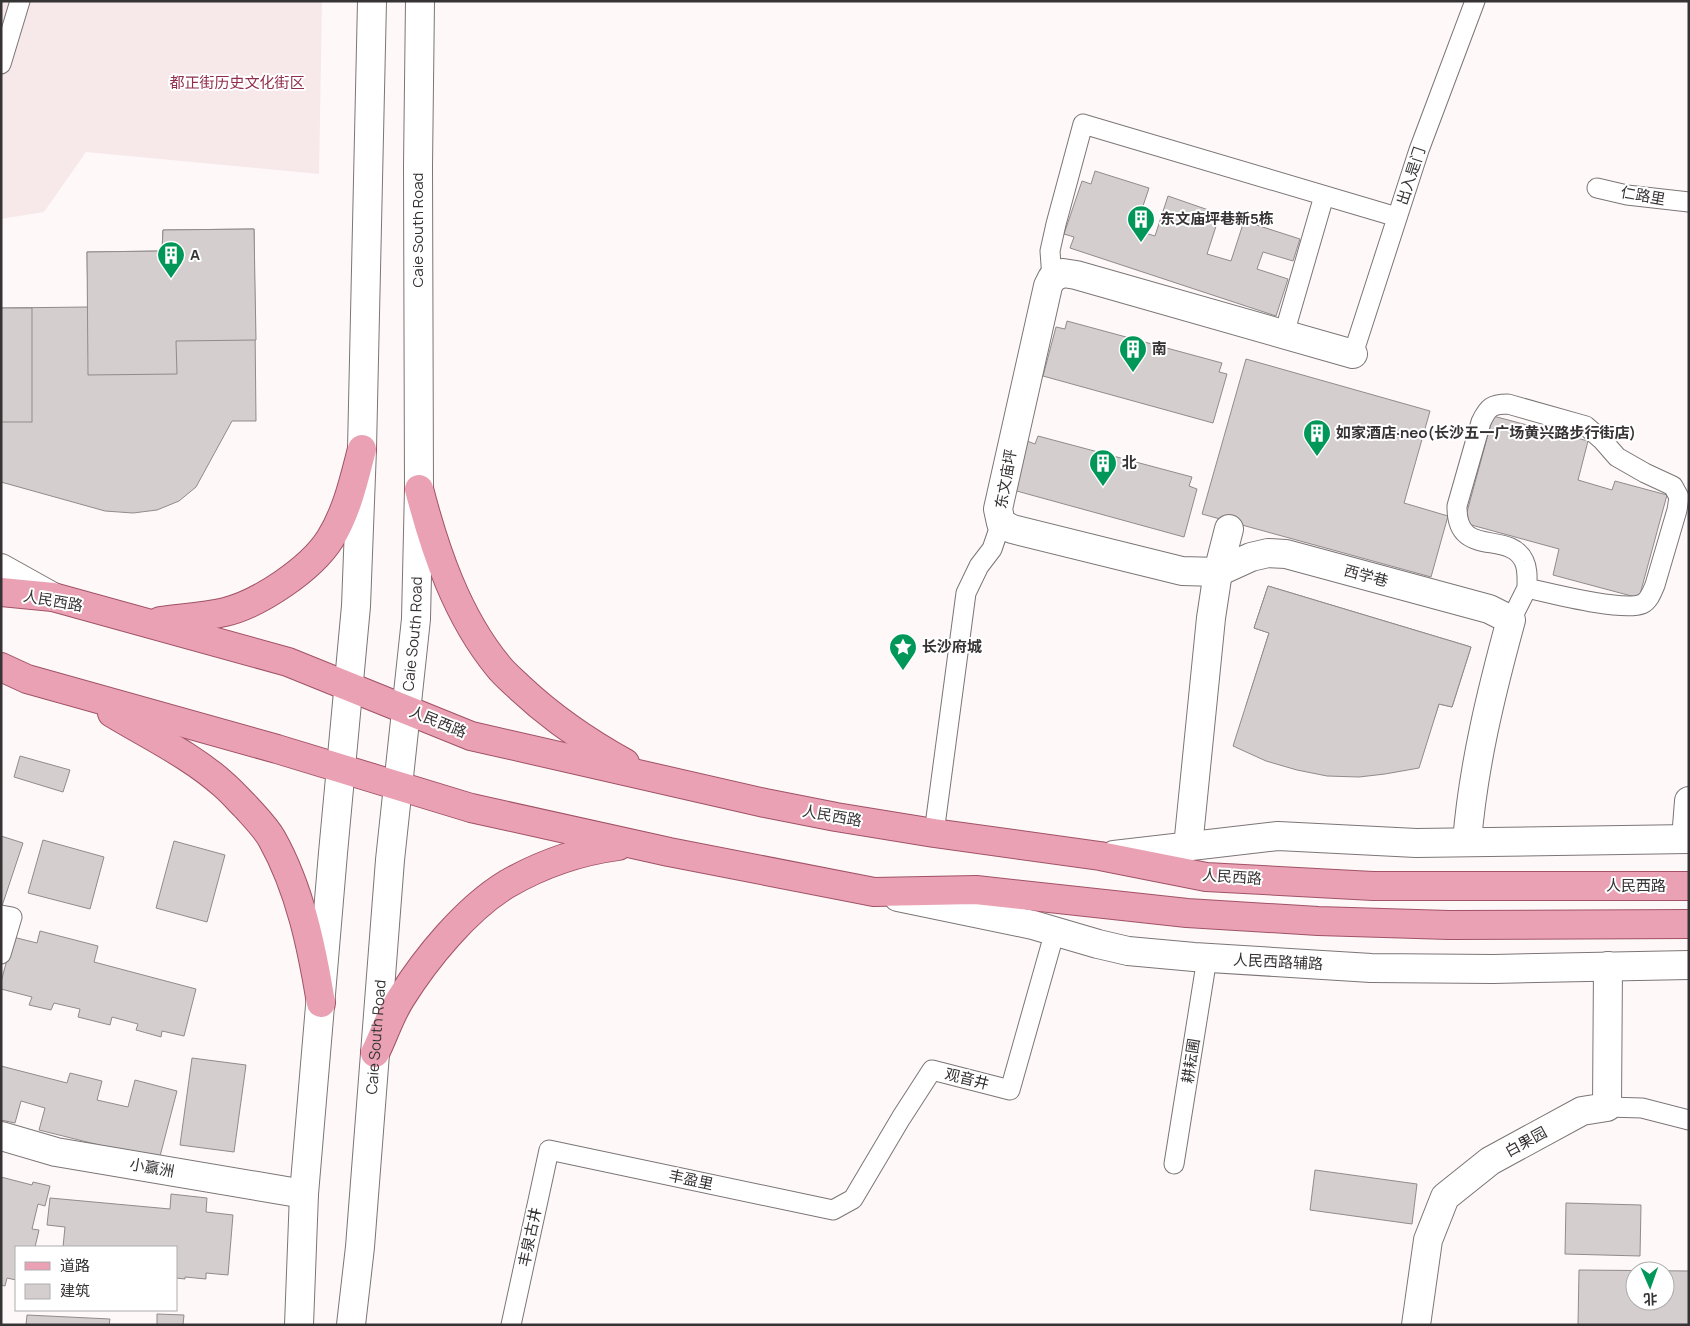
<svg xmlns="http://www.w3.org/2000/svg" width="1690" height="1326" viewBox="0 0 1690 1326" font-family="Manrope,'Noto Sans SC',sans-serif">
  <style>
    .built { fill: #f7e8ea }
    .building { fill: #d5cecf; stroke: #918b8c; fill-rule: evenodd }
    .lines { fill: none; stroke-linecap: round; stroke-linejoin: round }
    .service-casing { stroke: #7b7576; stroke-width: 21 }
    .pedestrian-casing { stroke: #7b7576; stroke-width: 30 }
    .minor-casing { stroke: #7b7576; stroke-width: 30 }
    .tertiary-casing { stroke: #7b7576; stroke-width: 30 }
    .secondary-casing { stroke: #7b7576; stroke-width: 30 }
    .primary-casing { stroke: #a15266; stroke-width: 30 }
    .service { stroke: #fff; stroke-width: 19 }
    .pedestrian { stroke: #fff; stroke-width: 28 }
    .minor { stroke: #fff; stroke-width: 28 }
    .tertiary { stroke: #fff; stroke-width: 28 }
    .secondary { stroke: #fff; stroke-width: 28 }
    .primary { stroke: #e9a1b3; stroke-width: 28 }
    .labels { text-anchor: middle; stroke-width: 4; stroke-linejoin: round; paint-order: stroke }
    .park-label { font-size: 15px; fill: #912d4b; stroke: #fff }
    .street-label { font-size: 15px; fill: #363334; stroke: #fff }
    .poi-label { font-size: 15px; font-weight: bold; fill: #363334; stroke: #fff; text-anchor: start }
  </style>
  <rect width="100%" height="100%" fill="#fef8f9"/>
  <polygon class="built" points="1,1 322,1 319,174 86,152 44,212 1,219"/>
  <g class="building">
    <polygon points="1095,171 1149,188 1135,230 1155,236 1168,196 1220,214 1207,254 1231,261 1244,221 1300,239 1293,261 1263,252 1257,269 1288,279 1276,316 1070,248 1074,237 1064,234 1082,181 1091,184"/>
    <polygon points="254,229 256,421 232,421 196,487 179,501 157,510 133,513 105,511 1,482 1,308 88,307 87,252 162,251 163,230"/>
    <polygon points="254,229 256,340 176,341 177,374 88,375 87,252 162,251 163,230"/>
    <rect x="1" y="308" width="31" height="114"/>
    <polygon points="1067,321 1222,363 1219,372 1227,374 1213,423 1043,376 1056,327 1065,329"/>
    <polygon points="1246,359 1430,411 1404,503 1448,516 1431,577 1202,514"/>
    <polygon points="1493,416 1588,441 1578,480 1612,490 1615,481 1667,495 1639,598 1553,575 1559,549 1464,523"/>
    <polygon points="1038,436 1192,477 1189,486 1197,489 1184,537 1013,490 1027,441 1035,444"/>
    <polygon points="1268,586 1471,647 1452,707 1439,704 1434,719 1403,707 1399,716 1376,708 1373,717 1352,710 1349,719 1326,710 1322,721 1298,712 1295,721 1246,706 1269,633 1254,628"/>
    <polygon points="1268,586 1471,647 1452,707 1439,704 1419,768 1385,774 1359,777 1327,776 1297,770 1266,761 1233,746 1269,633 1254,628"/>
    <polygon points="20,756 70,770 63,792 14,777"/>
    <polygon points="1,836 23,843 2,906 1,906"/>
    <polygon points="43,840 104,857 90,909 28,893"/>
    <polygon points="174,841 225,855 207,922 156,908"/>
    <polygon points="40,931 98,946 94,962 196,989 184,1036 162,1031 161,1037 136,1030 138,1024 112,1017 110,1025 78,1017 80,1009 54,1003 51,1010 29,1005 32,997 1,989 1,982 13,937 37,943"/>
    <polygon points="192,1058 246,1065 234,1152 180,1145"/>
    <polygon points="1,1066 67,1083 70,1073 102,1081 97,1100 128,1107 135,1080 177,1091 159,1160 39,1130 45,1108 21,1101 15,1123 1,1120"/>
    <polygon points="1315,1170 1417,1184 1412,1224 1310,1210"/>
    <polygon points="1,1177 32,1185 33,1182 50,1186 45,1206 38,1204 32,1229 39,1230 35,1247 16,1247 16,1280 7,1278 5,1286 1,1285"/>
    <polygon points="171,1194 207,1198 206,1212 233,1215 228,1275 206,1273 206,1279 185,1277 185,1279 176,1278 176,1247 63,1247 65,1227 47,1225 50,1198 170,1209"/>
    <polygon points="1566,1203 1641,1205 1640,1256 1565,1254"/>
    <path d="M1579 1270 1689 1271V1325H1578ZM1635 1271H1665V1301H1635Z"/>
    <polygon points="157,1314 184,1315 183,1325 157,1325"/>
    <polygon points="27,1315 110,1319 109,1325 26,1325"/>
  </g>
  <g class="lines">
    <g class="service-casing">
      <g id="service">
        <polyline points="1,64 20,1"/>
        <polyline points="1597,188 1627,195 1689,202"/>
        <polyline points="1052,278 1050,251 1056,224 1083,124 1397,217"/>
        <polyline points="1284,334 1324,196"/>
        <polyline points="1353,354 1419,150 1475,1"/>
        <path d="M1511 620 1527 588C1550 593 1622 612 1642 604 1649 601 1652 592 1655 585L1677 510 1679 497 1673 486 1645 473 1617 457 1603 441 1586 426 1508 404C1492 404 1488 407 1481 422L1457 506C1456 560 1509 529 1524 561 1528 569 1527 579 1527 588"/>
        <polyline points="934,833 966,593 979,566 992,549 1001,523"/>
        <polyline points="1,915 12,917 1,954"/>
        <polyline points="1607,1107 1642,1108 1689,1120"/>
        <polyline points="1174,1164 1207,958"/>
        <polyline points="511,1325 549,1150 833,1210 853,1199 901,1118 932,1070 1010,1090 1055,931"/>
      </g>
    </g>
    <g class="pedestrian-casing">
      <polyline id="pedestrian" points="1686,839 1689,801"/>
    </g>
    <g class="minor-casing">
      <g id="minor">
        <path d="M1353 354 1076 275 1063 273 1052 278 1048 286 998 509 1001 523 1012 529 1182 571 1218 572 1251 557 1268 553 1286 554 1489 609 1511 620C1491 693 1473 767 1467 842"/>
        <polyline points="1188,847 1211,618 1218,572 1229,529"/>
        <polyline points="1,1136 56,1152 304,1194"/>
        <polyline points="1416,1325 1428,1240 1445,1197 1490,1161 1582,1111 1607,1107 1608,966"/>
      </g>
    </g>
    <g class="tertiary-casing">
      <g id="tertiary">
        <polyline points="1,568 53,597"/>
        <polyline points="1114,855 1278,836 1416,843 1689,839"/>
        <polyline points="898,897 1033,925 1098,944 1128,951 1194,957 1371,968 1493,969 1689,965"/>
      </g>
    </g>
    <g class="secondary-casing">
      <g id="secondary">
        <polyline points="299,1325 304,1194 333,853 356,606 362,449 372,1"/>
        <path id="s1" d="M351 1325 360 1247 390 860 416 619 419 489 418 166 420 1"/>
      </g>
    </g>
    <g class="primary-casing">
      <g id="primary">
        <path d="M419 489C435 551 457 616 498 666 504 674 513 681 520 688 552 718 587 742 625 763"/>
        <polyline points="1,592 53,597 288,662 471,736 765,803 836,817 934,833 1100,856 1206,877 1373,886 1689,886"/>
        <path d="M160 621C181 618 204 617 225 612 259 604 311 569 330 539 347 512 354 480 362 449"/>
        <polyline points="1,667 27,679 277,749 471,808 669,852 874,892 976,890 1187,913 1318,921 1449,925 1689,924"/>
        <path d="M112 713C150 736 192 756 224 785 232 792 239 800 246 807 255 817 266 828 272 839 300 889 312 948 321 1003"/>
        <path d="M375 1053C384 1035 390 1015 401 998 426 958 466 909 507 884 540 865 580 851 618 846"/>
      </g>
    </g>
    <use href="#service" class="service"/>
    <use href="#pedestrian" class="pedestrian"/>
    <use href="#minor" class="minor"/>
    <use href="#tertiary" class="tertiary"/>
    <use href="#secondary" class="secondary"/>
    <use href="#primary" class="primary"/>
  </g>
  <defs>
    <g id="building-pin" transform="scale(1.4375)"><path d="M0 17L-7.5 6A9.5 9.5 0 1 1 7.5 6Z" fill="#009759" stroke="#fff"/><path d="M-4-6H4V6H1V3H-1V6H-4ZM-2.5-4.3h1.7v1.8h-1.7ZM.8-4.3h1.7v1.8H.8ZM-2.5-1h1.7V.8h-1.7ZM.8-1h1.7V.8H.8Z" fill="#fff"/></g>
    <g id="sight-pin" transform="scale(1.4375)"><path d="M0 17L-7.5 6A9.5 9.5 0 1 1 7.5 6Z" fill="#009759" stroke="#fff"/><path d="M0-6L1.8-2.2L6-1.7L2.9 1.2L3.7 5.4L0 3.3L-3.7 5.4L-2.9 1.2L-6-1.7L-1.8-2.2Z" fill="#fff"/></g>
  </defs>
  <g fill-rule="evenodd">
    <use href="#building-pin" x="1141" y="219"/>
    <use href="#building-pin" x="171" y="255"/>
    <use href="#building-pin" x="1133" y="349"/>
    <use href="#building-pin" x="1317" y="433"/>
    <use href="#building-pin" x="1103" y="463"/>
    <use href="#sight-pin" x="903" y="647"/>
  </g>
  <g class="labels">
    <g class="park-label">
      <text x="237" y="88">都正街历史文化街区</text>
    </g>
    <g class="street-label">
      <text transform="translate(1411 176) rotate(-72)" y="5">出入是门</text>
      <text transform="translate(1643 196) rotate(10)" y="5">仁路里</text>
      <text transform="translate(418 230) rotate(-90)" y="5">Caie South Road</text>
      <text transform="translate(1006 479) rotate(-80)" y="5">东文庙坪</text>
      <text transform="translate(1366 576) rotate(15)" y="5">西学巷</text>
      <text transform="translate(53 601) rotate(10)" y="5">人民西路</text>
      <text dy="5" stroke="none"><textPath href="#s1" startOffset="694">Caie South Road</textPath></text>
      <text transform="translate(438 722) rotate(22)" y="5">人民西路</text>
      <text transform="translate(832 816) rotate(10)" y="5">人民西路</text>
      <text transform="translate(1232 877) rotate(4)" y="5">人民西路</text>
      <text x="1636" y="891">人民西路</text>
      <text transform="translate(1278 962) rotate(3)" y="5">人民西路辅路</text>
      <text dy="5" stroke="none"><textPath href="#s1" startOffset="289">Caie South Road</textPath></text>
      <text transform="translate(1191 1061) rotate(-81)" y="5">耕耘圃</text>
      <text transform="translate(967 1079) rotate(14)" y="5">观音井</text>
      <text transform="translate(1526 1142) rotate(-29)" y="5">白果园</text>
      <text transform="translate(152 1168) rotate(10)" y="5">小赢洲</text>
      <text transform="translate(691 1180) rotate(12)" y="5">丰盈里</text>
      <text transform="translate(530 1237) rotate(-78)" y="5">丰泉古井</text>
    </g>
    <g class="poi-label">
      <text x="1160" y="224">东文庙坪巷新5栋</text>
      <text x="190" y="260">A</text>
      <text x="1152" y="354">南</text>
      <text x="1336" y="438">如家酒店·neo(长沙五一广场黄兴路步行街店)</text>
      <text x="1122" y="468">北</text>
      <text x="922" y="652">长沙府城</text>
    </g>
  </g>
  <rect width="1690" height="1326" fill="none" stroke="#363334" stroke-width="5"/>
  <rect x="15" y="1246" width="162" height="65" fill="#ffffff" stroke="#afadae"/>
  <rect x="25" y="1262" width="25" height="8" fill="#e9a1b3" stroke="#afadae"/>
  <text x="60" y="1271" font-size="15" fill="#363334">道路</text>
  <rect x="25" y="1284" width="25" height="15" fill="#d5cecf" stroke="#afadae"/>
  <text x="60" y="1296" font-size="15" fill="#363334">建筑</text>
  <g transform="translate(1650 1286) rotate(178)"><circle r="24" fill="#ffffff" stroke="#afadae"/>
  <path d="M0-4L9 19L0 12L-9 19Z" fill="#009759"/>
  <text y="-8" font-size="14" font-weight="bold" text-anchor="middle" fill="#363334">北</text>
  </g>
</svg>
